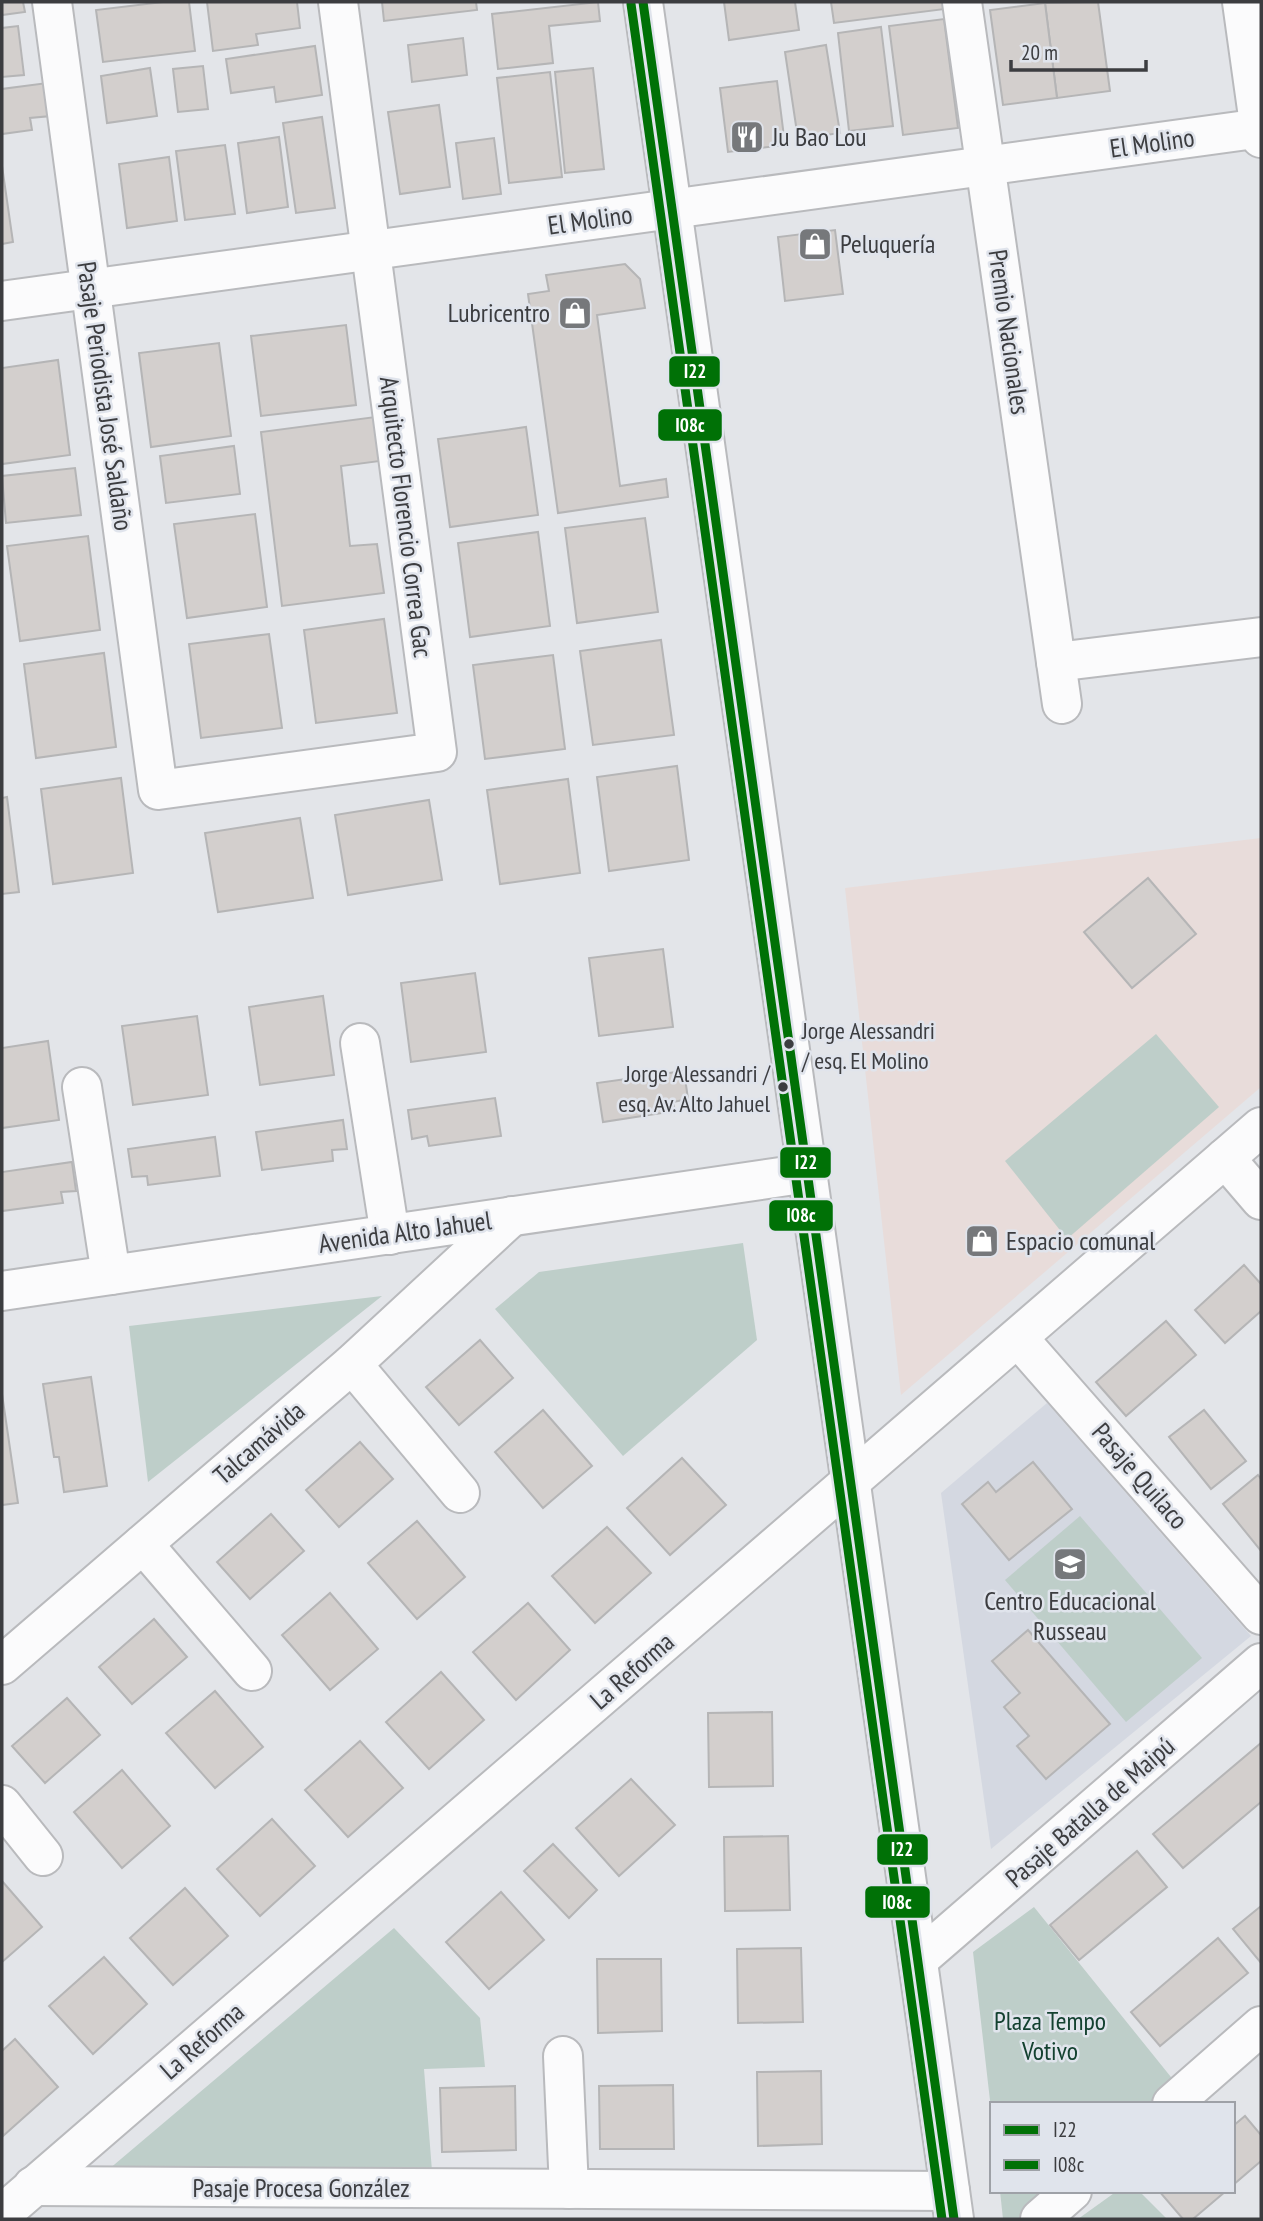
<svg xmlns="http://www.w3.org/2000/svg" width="1263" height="2221" viewBox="0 0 1263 2221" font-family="'PT Sans Narrow',sans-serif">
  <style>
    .commercial { fill: #e8dcda }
    .built { fill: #d4d8e1 }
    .green { fill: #becec9 }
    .building { fill: #d3cfcd; stroke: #b5b5b6; stroke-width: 2 }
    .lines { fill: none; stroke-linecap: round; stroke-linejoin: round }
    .street-casing { stroke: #b9babd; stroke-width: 42 }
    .secondary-casing { stroke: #b9babd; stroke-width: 42 }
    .street { stroke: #fbfbfc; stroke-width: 38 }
    .secondary { stroke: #fbfbfc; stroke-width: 38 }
    .bus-1-casing { stroke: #e0e4ec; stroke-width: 14 }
    .bus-2-casing { stroke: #e0e4ec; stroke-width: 14 }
    .bus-1 { stroke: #007106; stroke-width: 9 }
    .bus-2 { stroke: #007106; stroke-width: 9 }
    .bus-dot { fill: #3c3d40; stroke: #e0e4ec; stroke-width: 2.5 }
    .labels { text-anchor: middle; stroke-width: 5; stroke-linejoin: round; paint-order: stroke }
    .bus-label { font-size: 24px; fill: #3c3d40; stroke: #e0e4ec; text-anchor: start }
    .poi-label { font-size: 26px; fill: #3c3d40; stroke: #e0e4ec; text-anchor: start }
    .street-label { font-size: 26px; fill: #3c3d40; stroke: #e0e4ec }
    .park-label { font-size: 26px; fill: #134130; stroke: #e0e4ec }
    .line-badge { stroke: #e0e4ec; stroke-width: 2.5 }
    .badge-label { font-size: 19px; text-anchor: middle; font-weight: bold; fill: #fff }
  </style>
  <rect width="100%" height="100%" fill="#e3e5e9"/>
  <polygon class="commercial" points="1261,838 1261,1087 901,1395 845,888"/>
  <polygon class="built" points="1047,1403 1251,1636 991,1849 941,1493"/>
  <g class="green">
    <polygon points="1156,1034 1219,1107 1067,1239 1005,1161"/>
    <polygon points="743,1243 757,1340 623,1456 495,1309 539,1272"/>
    <polygon points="382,1296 148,1482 129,1326"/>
    <polygon points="1080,1516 1202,1658 1126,1722 1005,1580"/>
    <polygon points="1034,1907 1179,2087 1159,2104 992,2104 992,2118 973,1952"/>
    <polygon points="394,1928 480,2018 485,2067 424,2069 432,2171 102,2175"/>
    <polygon points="1000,2191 1058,2191 1025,2219 1003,2219"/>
    <polygon points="1117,2191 1139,2191 1167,2219 1078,2219"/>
  </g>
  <g class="building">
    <polygon points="2,2 23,2 25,12 2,15"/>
    <polygon points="163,2 189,2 195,51 103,62 96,10"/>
    <polygon points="207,2 297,2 300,28 256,34 258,45 213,51"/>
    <polygon points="382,2 476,2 477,10 384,21"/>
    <polygon points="598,2 600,21 549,26 553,63 498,69 492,14"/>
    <polygon points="724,2 795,2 799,30 729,40"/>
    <polygon points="831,2 944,2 945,9 834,23"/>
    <polygon points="1098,2 1110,91 1057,98 1045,3"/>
    <polygon points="1045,3 1057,98 1003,105 990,10"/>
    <polygon points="944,19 958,128 903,135 889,26"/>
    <polygon points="18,26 24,75 2,77 2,28"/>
    <polygon points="881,27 893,126 849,131 838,33"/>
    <polygon points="463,38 467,75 412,82 408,45"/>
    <polygon points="826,45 840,133 798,139 785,52"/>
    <polygon points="315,46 322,95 276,102 274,87 231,93 226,59"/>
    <polygon points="203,66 208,109 178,112 173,69"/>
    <polygon points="150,68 157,116 107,123 101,76"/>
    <polygon points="593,68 604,169 565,173 555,72"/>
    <polygon points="550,72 562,177 509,183 497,78"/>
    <polygon points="777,81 785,145 728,152 720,88"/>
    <polygon points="47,83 51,116 30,118 32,130 2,134 2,89"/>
    <polygon points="439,105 450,187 400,194 388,112"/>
    <polygon points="322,117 335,208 296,213 283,123"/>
    <polygon points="279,137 288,207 247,213 238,143"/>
    <polygon points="494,138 501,194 463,199 456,143"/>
    <polygon points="225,145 235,214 185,220 176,151"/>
    <polygon points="169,157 177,221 127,228 119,164"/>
    <polygon points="2,166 13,242 2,244"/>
    <polygon points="835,230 843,294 785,301 778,237"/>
    <polygon points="625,264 640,279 645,308 597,315 620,486 666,479 668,497 558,513 528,294 549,291 546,275"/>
    <polygon points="346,325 356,405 261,416 251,336"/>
    <polygon points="219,343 231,436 151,447 139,353"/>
    <polygon points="58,360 70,455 2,464 2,368"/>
    <polygon points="375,417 380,461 341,466 350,546 377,544 384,593 282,606 261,432"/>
    <polygon points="526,427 538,515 450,527 438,439"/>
    <polygon points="234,446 240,494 166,503 160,456"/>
    <polygon points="75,468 81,515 6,523 2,476"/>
    <polygon points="255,514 267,607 187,618 174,524"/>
    <polygon points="645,518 658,612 577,623 565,528"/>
    <polygon points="538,532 550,626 470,637 458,543"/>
    <polygon points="88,536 100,630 20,641 7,546"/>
    <polygon points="384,619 397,713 316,723 304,630"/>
    <polygon points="269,634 282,728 201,738 189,644"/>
    <polygon points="661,640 674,735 593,745 580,651"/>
    <polygon points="104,653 116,747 36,758 24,664"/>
    <polygon points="553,655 565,749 485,759 473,665"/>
    <polygon points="677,766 689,860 609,871 597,777"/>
    <polygon points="121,778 133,873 53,884 41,789"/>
    <polygon points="568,779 580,873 500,884 487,790"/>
    <polygon points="7,797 19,892 2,894 2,798"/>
    <polygon points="429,800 442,880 348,895 335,815"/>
    <polygon points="300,818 313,898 218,912 205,833"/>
    <polygon points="1148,878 1196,934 1132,988 1084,932"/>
    <polygon points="663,949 673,1027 599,1036 589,958"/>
    <polygon points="475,973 486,1052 411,1062 401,983"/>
    <polygon points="323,996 334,1075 260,1085 249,1007"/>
    <polygon points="197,1016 208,1095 133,1105 122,1026"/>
    <polygon points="48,1041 59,1120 2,1128 2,1048"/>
    <polygon points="684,1071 688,1099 673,1102 675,1111 603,1122 597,1083"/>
    <polygon points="495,1098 501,1136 429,1146 427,1136 412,1139 408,1110"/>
    <polygon points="343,1120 347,1149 332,1150 333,1161 262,1170 256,1132"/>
    <polygon points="215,1137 220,1176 148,1185 147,1176 132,1177 128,1149"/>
    <polygon points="72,1162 76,1191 61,1192 63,1203 2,1211 2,1172"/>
    <polygon points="1244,1265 1261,1284 1261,1311 1225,1343 1195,1310"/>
    <polygon points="1166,1321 1196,1355 1126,1416 1096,1382"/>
    <polygon points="480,1340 513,1378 459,1425 426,1387"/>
    <polygon points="91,1377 107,1486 64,1492 59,1457 54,1457 43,1384"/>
    <polygon points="2,1394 18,1503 2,1505"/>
    <polygon points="543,1410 592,1466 543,1508 495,1452"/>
    <polygon points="1204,1410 1246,1461 1211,1489 1169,1437"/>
    <polygon points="360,1442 393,1479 339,1527 306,1490"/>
    <polygon points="682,1458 726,1505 670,1555 627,1508"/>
    <polygon points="1033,1462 1072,1509 1009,1560 962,1504 988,1482 996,1492"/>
    <polygon points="1258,1475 1261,1479 1261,1551 1223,1504"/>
    <polygon points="271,1514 304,1551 250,1599 217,1562"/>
    <polygon points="417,1521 465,1577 417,1619 368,1563"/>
    <polygon points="607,1527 651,1573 595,1623 552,1576"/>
    <polygon points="330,1593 378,1649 330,1690 282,1635"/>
    <polygon points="528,1603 570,1650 516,1700 473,1652"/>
    <polygon points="154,1619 187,1657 132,1704 99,1667"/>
    <polygon points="1028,1630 1110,1724 1046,1779 1017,1746 1029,1736 1004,1707 1020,1693 992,1661"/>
    <polygon points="441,1672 484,1720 429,1769 386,1722"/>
    <polygon points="215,1691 263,1747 215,1788 166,1733"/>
    <polygon points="67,1698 100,1735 45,1783 12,1746"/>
    <polygon points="772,1712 773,1786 709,1787 708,1713"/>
    <polygon points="360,1741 403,1788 348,1837 305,1790"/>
    <polygon points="1261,1743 1261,1802 1183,1868 1153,1834"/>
    <polygon points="122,1770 170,1826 122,1868 74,1812"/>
    <polygon points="631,1779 675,1825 619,1876 576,1828"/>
    <polygon points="272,1819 315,1866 260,1916 217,1869"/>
    <polygon points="788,1836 790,1910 725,1911 724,1837"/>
    <polygon points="553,1844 597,1890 569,1918 524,1871"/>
    <polygon points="1137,1851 1167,1887 1079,1960 1050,1925"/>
    <polygon points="2,1881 42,1927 2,1962"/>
    <polygon points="185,1888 228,1936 173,1985 130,1938"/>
    <polygon points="501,1892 544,1940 489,1989 446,1942"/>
    <polygon points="1261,1906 1261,1963 1233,1929"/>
    <polygon points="1218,1938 1248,1973 1160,2046 1131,2012"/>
    <polygon points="801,1948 803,2022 738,2023 737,1949"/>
    <polygon points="104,1957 147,2004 93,2054 49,2006"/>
    <polygon points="597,1959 661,1959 662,2031 598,2033"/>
    <polygon points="15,2039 58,2087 3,2136 2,2051"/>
    <polygon points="821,2071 822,2144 758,2146 757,2072"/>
    <polygon points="673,2085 674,2149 600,2149 599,2086"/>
    <polygon points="515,2086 516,2150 442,2152 440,2088"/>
    <polygon points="1245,2116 1261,2135 1261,2161 1233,2185 1233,2126"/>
    <polygon points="1159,2191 1226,2191 1193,2219 1183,2219"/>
  </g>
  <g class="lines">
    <g class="street-casing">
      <g id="street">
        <polyline points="52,2 158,790 437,752 338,2"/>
        <polyline points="962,2 1062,704"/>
        <polyline points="1242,2 1261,138"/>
        <polyline points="2,301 1261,128"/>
        <polyline points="1056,662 1261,637"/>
        <polyline points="360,1043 390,1235"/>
        <polyline points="82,1087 111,1275"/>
        <polyline points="1225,1158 1261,1200"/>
        <polyline points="1018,1338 1261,1615"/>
        <polyline points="352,1364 460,1493"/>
        <polyline points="143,1544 252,1671"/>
        <polyline points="2,1665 352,1364 512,1216"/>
        <polyline points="2,1805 43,1856"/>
        <polyline points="918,1960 1261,1663"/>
        <polyline points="563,2056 569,2189"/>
        <polyline points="1172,2104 1261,2026"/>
        <polyline points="33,2186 950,2191"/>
        <polyline points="2,2214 1261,1127"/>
        <polyline points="1040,2219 1072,2191"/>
      </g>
    </g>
    <g class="secondary-casing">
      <g id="secondary">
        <polyline points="643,2 954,2219"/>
        <polyline points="2,1291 808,1173"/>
      </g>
    </g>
    <use href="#street" class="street"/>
    <use href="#secondary" class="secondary"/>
    <g class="bus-1-casing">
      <polyline id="bus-1" points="643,2 954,2219"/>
    </g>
    <g class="bus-2-casing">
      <polyline id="bus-2" points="631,4 942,2219"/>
    </g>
    <use href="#bus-1" class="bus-1"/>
    <use href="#bus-2" class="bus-2"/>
  </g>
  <defs>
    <g id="restaurant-square" transform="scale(1.75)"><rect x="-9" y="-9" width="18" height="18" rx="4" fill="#76787b" stroke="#e0e4ec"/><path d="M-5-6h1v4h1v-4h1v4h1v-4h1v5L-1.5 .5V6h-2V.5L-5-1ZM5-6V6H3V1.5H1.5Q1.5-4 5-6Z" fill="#fff"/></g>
    <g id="shop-square" transform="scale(1.75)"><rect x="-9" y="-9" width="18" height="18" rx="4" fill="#76787b" stroke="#e0e4ec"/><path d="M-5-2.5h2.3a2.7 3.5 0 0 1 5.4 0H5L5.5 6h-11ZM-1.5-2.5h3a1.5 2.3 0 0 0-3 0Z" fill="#fff"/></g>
    <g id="school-square" transform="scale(1.75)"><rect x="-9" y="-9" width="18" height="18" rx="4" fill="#76787b" stroke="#e0e4ec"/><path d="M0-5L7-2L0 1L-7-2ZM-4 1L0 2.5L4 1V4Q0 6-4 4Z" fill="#fff"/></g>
  </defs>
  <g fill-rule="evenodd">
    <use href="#restaurant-square" x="747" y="137"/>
    <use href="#shop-square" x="815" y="244"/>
    <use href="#shop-square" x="575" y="313"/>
    <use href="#shop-square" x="982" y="1241"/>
    <use href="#school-square" x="1070" y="1564"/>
  </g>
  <g class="bus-dot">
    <circle cx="789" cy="1044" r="6"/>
    <circle cx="783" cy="1087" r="6"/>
  </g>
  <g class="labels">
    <g class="bus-label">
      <text x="802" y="1039">Jorge Alessandri<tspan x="802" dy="30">/ esq. El Molino</tspan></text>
      <text x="770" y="1082" text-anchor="end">Jorge Alessandri /<tspan x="770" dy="30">esq. Av. Alto Jahuel</tspan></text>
    </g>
    <g class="poi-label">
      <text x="772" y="146">Ju Bao Lou</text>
      <text x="840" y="253">Peluquería</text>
      <text x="550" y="322" text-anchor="end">Lubricentro</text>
      <text x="1006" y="1250">Espacio comunal</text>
      <text x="1070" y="1610" text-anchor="middle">Centro Educacional<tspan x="1070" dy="30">Russeau</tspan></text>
    </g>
    <g class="street-label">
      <text transform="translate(1152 143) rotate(-8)" y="9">El Molino</text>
      <text transform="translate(590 220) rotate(-8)" y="9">El Molino</text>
      <text transform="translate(1009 332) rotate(82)" y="9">Premio Nacionales</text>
      <text transform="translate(105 396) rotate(82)" y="9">Pasaje Periodista José Saldaño</text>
      <text transform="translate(406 517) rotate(83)" y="9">Arquitecto Florencio Correa Gac</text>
      <text transform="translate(405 1232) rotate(-8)" y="9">Avenida Alto Jahuel</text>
      <text transform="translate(259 1443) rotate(-41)" y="9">Talcamávida</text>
      <text transform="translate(1140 1476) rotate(49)" y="9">Pasaje Quilaco</text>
      <text transform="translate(632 1671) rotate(-41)" y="9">La Reforma</text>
      <text transform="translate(1090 1812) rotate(-41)" y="9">Pasaje Batalla de Maipú</text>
      <text transform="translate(202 2041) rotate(-41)" y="9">La Reforma</text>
      <text x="301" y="2197">Pasaje Procesa González</text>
    </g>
    <g class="park-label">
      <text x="1050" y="2030">Plaza Tempo<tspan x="1050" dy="30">Votivo</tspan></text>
    </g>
  </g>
  <g class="line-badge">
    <rect x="668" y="355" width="53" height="33" rx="7" fill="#007106"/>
    <rect x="657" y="408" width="66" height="34" rx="7" fill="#007106"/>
    <rect x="779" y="1146" width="53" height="33" rx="7" fill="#007106"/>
    <rect x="768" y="1199" width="66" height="33" rx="7" fill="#007106"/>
    <rect x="876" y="1833" width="53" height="33" rx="7" fill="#007106"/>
    <rect x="864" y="1885" width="67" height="34" rx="7" fill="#007106"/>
  </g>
  <g class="badge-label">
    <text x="695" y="378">I22</text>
    <text x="690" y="432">I08c</text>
    <text x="806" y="1169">I22</text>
    <text x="801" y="1222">I08c</text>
    <text x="902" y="1856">I22</text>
    <text x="897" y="1909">I08c</text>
  </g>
  <rect width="1263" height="2221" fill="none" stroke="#3c3d40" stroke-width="7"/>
  <rect x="990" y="2102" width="245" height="91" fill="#e0e4ec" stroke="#9ea1a7" stroke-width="2"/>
  <rect x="1004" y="2125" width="35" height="10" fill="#007106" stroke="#9ea1a7" stroke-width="2"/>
  <text x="1053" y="2137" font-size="21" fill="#3c3d40">I22</text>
  <rect x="1004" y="2160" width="35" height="10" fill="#007106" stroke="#9ea1a7" stroke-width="2"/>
  <text x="1053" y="2172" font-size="21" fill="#3c3d40">I08c</text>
  <path d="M1011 60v10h135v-10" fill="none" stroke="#3c3d40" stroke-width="3.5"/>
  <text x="1021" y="60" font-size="21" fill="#3c3d40" stroke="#e0e4ec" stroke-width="5" paint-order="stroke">20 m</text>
</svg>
